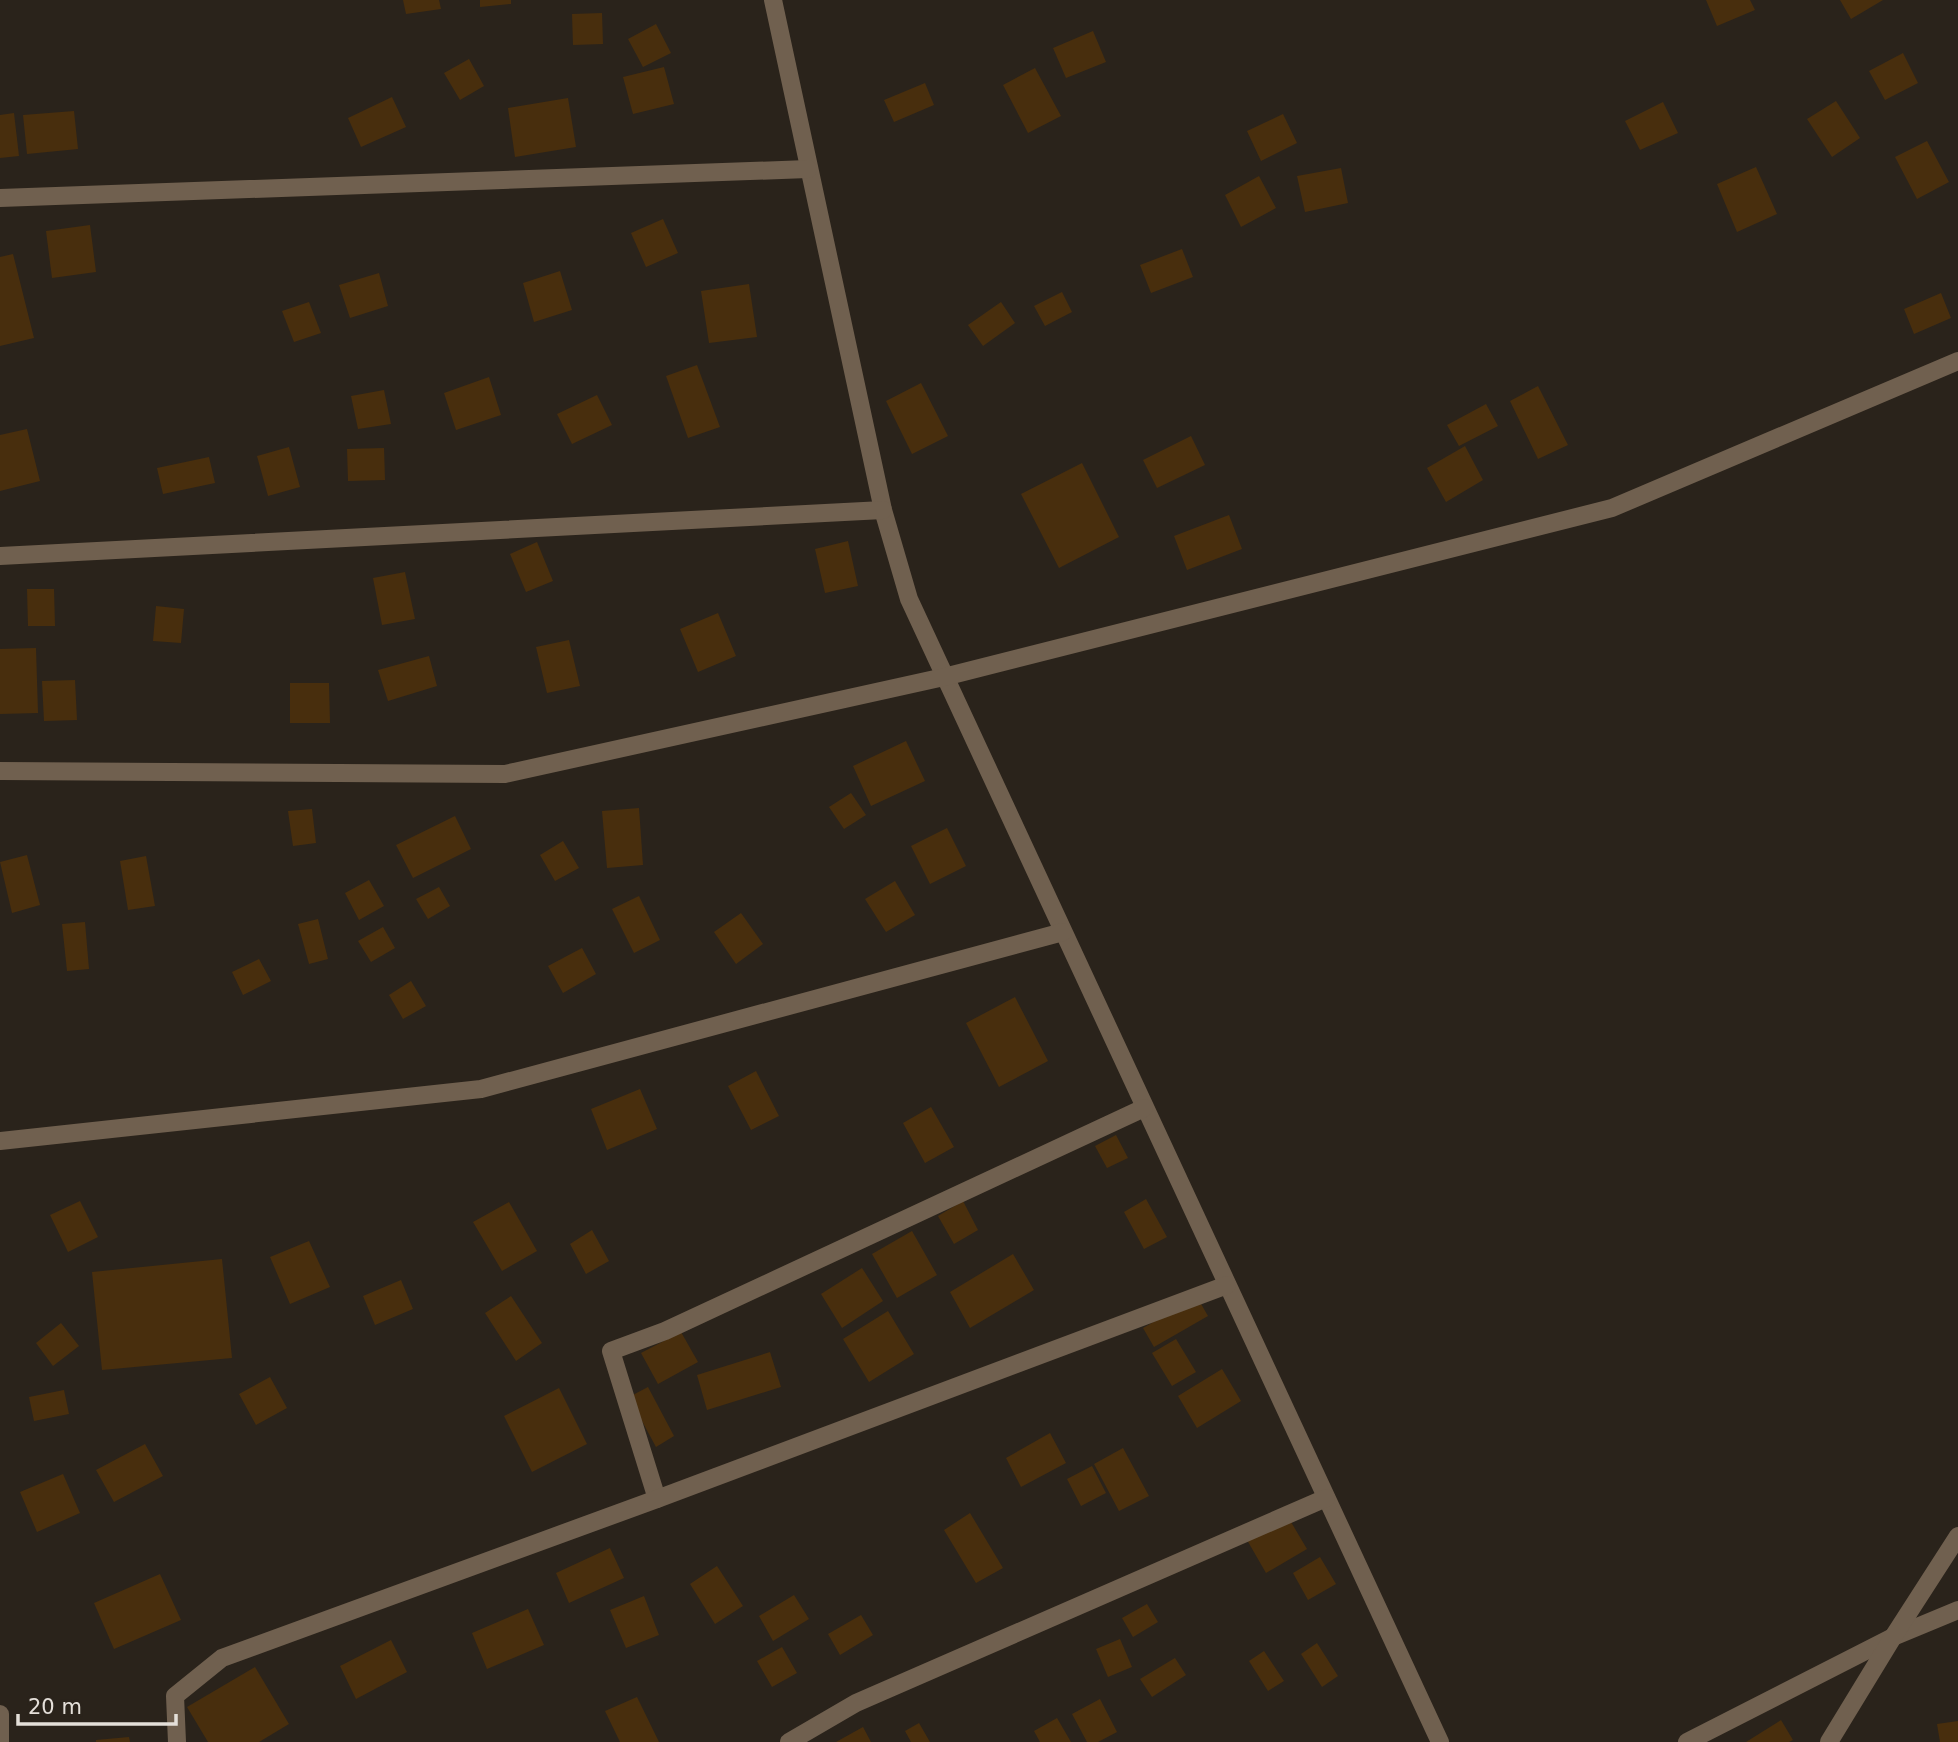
<svg xmlns="http://www.w3.org/2000/svg" width="1958" height="1742" viewBox="0 0 1958 1742" font-family="'DejaVu Sans',sans-serif">
  <style>
    .building { fill: #482e0d }
    .lines { fill: none; stroke-linecap: round; stroke-linejoin: round }
    .street { stroke: #70604f; stroke-width: 18 }
  </style>
  <rect width="100%" height="100%" fill="#2a231b"/>
  <g class="building">
    <polygon points="403,0 439,0 441,9 406,14"/>
    <polygon points="480,0 511,0 511,4 480,7"/>
    <polygon points="1706,0 1750,0 1755,10 1717,26"/>
    <polygon points="1840,0 1883,0 1851,19"/>
    <polygon points="602,13 603,44 573,45 572,14"/>
    <polygon points="656,24 671,53 643,67 628,39"/>
    <polygon points="1093,31 1106,62 1066,78 1053,48"/>
    <polygon points="1903,53 1918,83 1885,100 1869,71"/>
    <polygon points="469,59 484,86 460,100 444,73"/>
    <polygon points="664,67 674,104 633,114 623,77"/>
    <polygon points="1035,68 1061,116 1028,133 1003,85"/>
    <polygon points="925,83 934,105 894,122 884,100"/>
    <polygon points="392,97 406,127 361,147 348,118"/>
    <polygon points="568,98 576,147 515,157 508,108"/>
    <polygon points="1836,101 1860,138 1832,157 1807,119"/>
    <polygon points="1663,102 1678,133 1640,150 1625,121"/>
    <polygon points="74,111 78,149 27,154 23,115"/>
    <polygon points="14,113 19,156 0,158 0,115"/>
    <polygon points="1283,114 1297,143 1261,161 1247,131"/>
    <polygon points="1927,141 1949,182 1917,199 1895,157"/>
    <polygon points="1756,167 1777,214 1737,232 1717,184"/>
    <polygon points="1341,168 1348,203 1305,212 1297,176"/>
    <polygon points="1259,176 1276,208 1241,227 1225,195"/>
    <polygon points="663,219 678,253 646,267 631,233"/>
    <polygon points="90,225 96,272 52,278 46,231"/>
    <polygon points="1182,249 1193,277 1151,293 1140,265"/>
    <polygon points="13,254 34,338 0,346 0,257"/>
    <polygon points="560,271 572,310 534,322 523,283"/>
    <polygon points="379,273 388,306 350,318 339,285"/>
    <polygon points="749,284 757,337 709,343 701,291"/>
    <polygon points="1062,292 1072,312 1045,326 1034,306"/>
    <polygon points="1941,293 1951,318 1914,334 1904,309"/>
    <polygon points="309,302 321,333 294,342 282,311"/>
    <polygon points="1001,302 1015,323 983,346 968,325"/>
    <polygon points="697,365 720,427 688,438 666,376"/>
    <polygon points="489,377 501,415 456,430 444,393"/>
    <polygon points="921,383 948,436 912,454 886,401"/>
    <polygon points="1538,386 1568,445 1538,459 1510,401"/>
    <polygon points="384,390 391,424 358,429 351,396"/>
    <polygon points="597,395 612,425 572,444 557,414"/>
    <polygon points="1486,404 1498,426 1459,446 1447,425"/>
    <polygon points="27,429 40,481 0,491 0,435"/>
    <polygon points="1191,436 1205,465 1157,488 1143,460"/>
    <polygon points="1465,446 1483,480 1446,502 1427,468"/>
    <polygon points="289,447 300,487 268,496 257,456"/>
    <polygon points="384,448 385,480 348,481 347,449"/>
    <polygon points="209,457 215,483 163,494 157,468"/>
    <polygon points="1082,463 1119,537 1059,568 1021,494"/>
    <polygon points="1229,515 1242,549 1187,570 1174,536"/>
    <polygon points="848,541 858,586 825,593 815,549"/>
    <polygon points="537,542 553,581 526,592 510,554"/>
    <polygon points="405,572 415,619 382,625 373,578"/>
    <polygon points="27,589 54,589 55,626 28,626"/>
    <polygon points="156,606 184,609 181,643 153,641"/>
    <polygon points="718,613 736,656 698,672 680,629"/>
    <polygon points="569,640 580,686 547,693 536,647"/>
    <polygon points="36,648 38,713 0,714 0,649"/>
    <polygon points="429,656 437,686 388,701 378,670"/>
    <polygon points="75,680 77,720 44,721 42,681"/>
    <polygon points="290,683 329,683 330,723 290,723"/>
    <polygon points="906,741 925,781 871,806 853,766"/>
    <polygon points="851,793 866,815 844,829 829,807"/>
    <polygon points="639,808 643,865 607,868 602,811"/>
    <polygon points="312,809 316,843 293,846 288,811"/>
    <polygon points="455,816 471,849 413,878 396,845"/>
    <polygon points="947,828 966,866 930,884 911,846"/>
    <polygon points="563,841 579,868 555,881 540,855"/>
    <polygon points="27,855 40,905 12,913 0,862"/>
    <polygon points="146,856 155,906 128,910 120,861"/>
    <polygon points="369,880 384,906 359,920 345,893"/>
    <polygon points="895,881 915,915 886,932 865,899"/>
    <polygon points="439,887 450,906 428,919 416,899"/>
    <polygon points="639,896 660,940 634,953 612,909"/>
    <polygon points="741,913 763,944 736,964 714,932"/>
    <polygon points="318,919 328,959 309,964 298,924"/>
    <polygon points="85,922 89,969 67,971 62,924"/>
    <polygon points="383,927 395,948 371,962 358,941"/>
    <polygon points="582,948 596,974 563,993 548,966"/>
    <polygon points="259,959 271,981 243,995 232,972"/>
    <polygon points="411,981 426,1006 403,1019 389,995"/>
    <polygon points="1015,997 1048,1061 999,1087 966,1023"/>
    <polygon points="756,1071 779,1116 751,1130 728,1086"/>
    <polygon points="640,1089 657,1129 607,1150 591,1109"/>
    <polygon points="931,1107 954,1147 925,1163 903,1123"/>
    <polygon points="1116,1135 1128,1158 1107,1168 1095,1146"/>
    <polygon points="1146,1199 1167,1237 1144,1249 1124,1212"/>
    <polygon points="80,1201 98,1237 68,1252 50,1215"/>
    <polygon points="963,1201 978,1230 954,1244 938,1216"/>
    <polygon points="509,1202 537,1251 502,1271 473,1222"/>
    <polygon points="592,1230 609,1261 586,1274 570,1244"/>
    <polygon points="912,1231 937,1275 897,1298 872,1254"/>
    <polygon points="309,1241 330,1287 290,1304 270,1257"/>
    <polygon points="1013,1254 1034,1290 970,1328 950,1292"/>
    <polygon points="222,1259 232,1358 102,1370 92,1272"/>
    <polygon points="862,1268 883,1301 842,1328 821,1294"/>
    <polygon points="401,1280 413,1309 375,1325 363,1296"/>
    <polygon points="511,1296 542,1343 516,1361 485,1313"/>
    <polygon points="1197,1297 1208,1316 1154,1347 1143,1328"/>
    <polygon points="888,1311 914,1354 869,1382 843,1339"/>
    <polygon points="61,1323 79,1346 53,1366 36,1343"/>
    <polygon points="681,1332 698,1362 658,1384 641,1353"/>
    <polygon points="1176,1339 1196,1372 1172,1386 1152,1353"/>
    <polygon points="770,1352 781,1387 707,1410 697,1375"/>
    <polygon points="1222,1369 1241,1401 1197,1428 1178,1396"/>
    <polygon points="270,1377 287,1408 256,1425 239,1394"/>
    <polygon points="648,1387 674,1436 656,1447 629,1397"/>
    <polygon points="559,1388 587,1444 532,1472 504,1416"/>
    <polygon points="64,1390 69,1414 34,1421 29,1397"/>
    <polygon points="1050,1433 1066,1463 1021,1487 1006,1458"/>
    <polygon points="145,1444 163,1476 114,1502 96,1470"/>
    <polygon points="1123,1448 1149,1496 1119,1511 1094,1464"/>
    <polygon points="1092,1466 1106,1493 1081,1506 1067,1479"/>
    <polygon points="63,1474 80,1513 37,1532 20,1492"/>
    <polygon points="970,1513 1003,1568 976,1583 944,1530"/>
    <polygon points="1288,1517 1307,1549 1266,1573 1247,1540"/>
    <polygon points="610,1548 624,1578 569,1603 556,1573"/>
    <polygon points="1320,1557 1336,1584 1308,1600 1293,1573"/>
    <polygon points="717,1566 743,1606 715,1624 690,1584"/>
    <polygon points="160,1574 181,1620 114,1649 94,1603"/>
    <polygon points="794,1595 809,1619 773,1641 759,1616"/>
    <polygon points="644,1596 659,1635 626,1648 610,1610"/>
    <polygon points="1147,1604 1158,1622 1133,1637 1122,1618"/>
    <polygon points="528,1609 544,1645 487,1669 472,1633"/>
    <polygon points="861,1615 873,1635 840,1655 828,1634"/>
    <polygon points="1120,1639 1132,1667 1108,1677 1096,1649"/>
    <polygon points="391,1640 407,1672 356,1699 340,1666"/>
    <polygon points="1317,1643 1338,1676 1322,1687 1301,1654"/>
    <polygon points="782,1647 797,1673 772,1687 757,1661"/>
    <polygon points="1264,1651 1284,1681 1268,1691 1249,1661"/>
    <polygon points="1175,1658 1186,1675 1152,1697 1140,1679"/>
    <polygon points="255,1667 289,1724 259,1742 208,1742 187,1707"/>
    <polygon points="637,1697 659,1742 620,1742 605,1711"/>
    <polygon points="1100,1699 1117,1732 1098,1742 1087,1742 1072,1714"/>
    <polygon points="1057,1718 1071,1742 1040,1742 1034,1731"/>
    <polygon points="1781,1720 1793,1740 1789,1742 1746,1742"/>
    <polygon points="1958,1721 1958,1742 1940,1742 1937,1724"/>
    <polygon points="919,1723 930,1742 911,1742 905,1731"/>
    <polygon points="863,1727 871,1742 836,1742"/>
    <polygon points="129,1737 130,1742 96,1742 96,1740"/>
  </g>
  <g class="lines">
    <g class="street">
      <polyline points="773,0 883,510 909,599 1440,1742"/>
      <polyline points="0,198 808,169"/>
      <polyline points="0,556 883,510"/>
      <polyline points="0,771 505,774 944,677 1612,508 1958,361"/>
      <polyline points="0,1141 481,1089 1063,932"/>
      <polyline points="657,1499 611,1351 665,1331 1144,1108"/>
      <polyline points="0,1714 0,1742"/>
      <polyline points="177,1742 175,1696 222,1658 657,1499 1227,1285"/>
      <polyline points="789,1742 856,1703 1326,1498"/>
      <polyline points="1687,1742 1893,1637 1958,1610"/>
      <polyline points="1829,1742 1893,1637 1958,1536"/>
    </g>
  </g>
  <path d="M18 1714v10h158v-10" fill="none" stroke="#e4dfd9" stroke-width="3.5"/>
  <text x="28" y="1714" font-size="21" fill="#e4dfd9" stroke="#2a231b" stroke-width="5" paint-order="stroke">20 m</text>
</svg>
